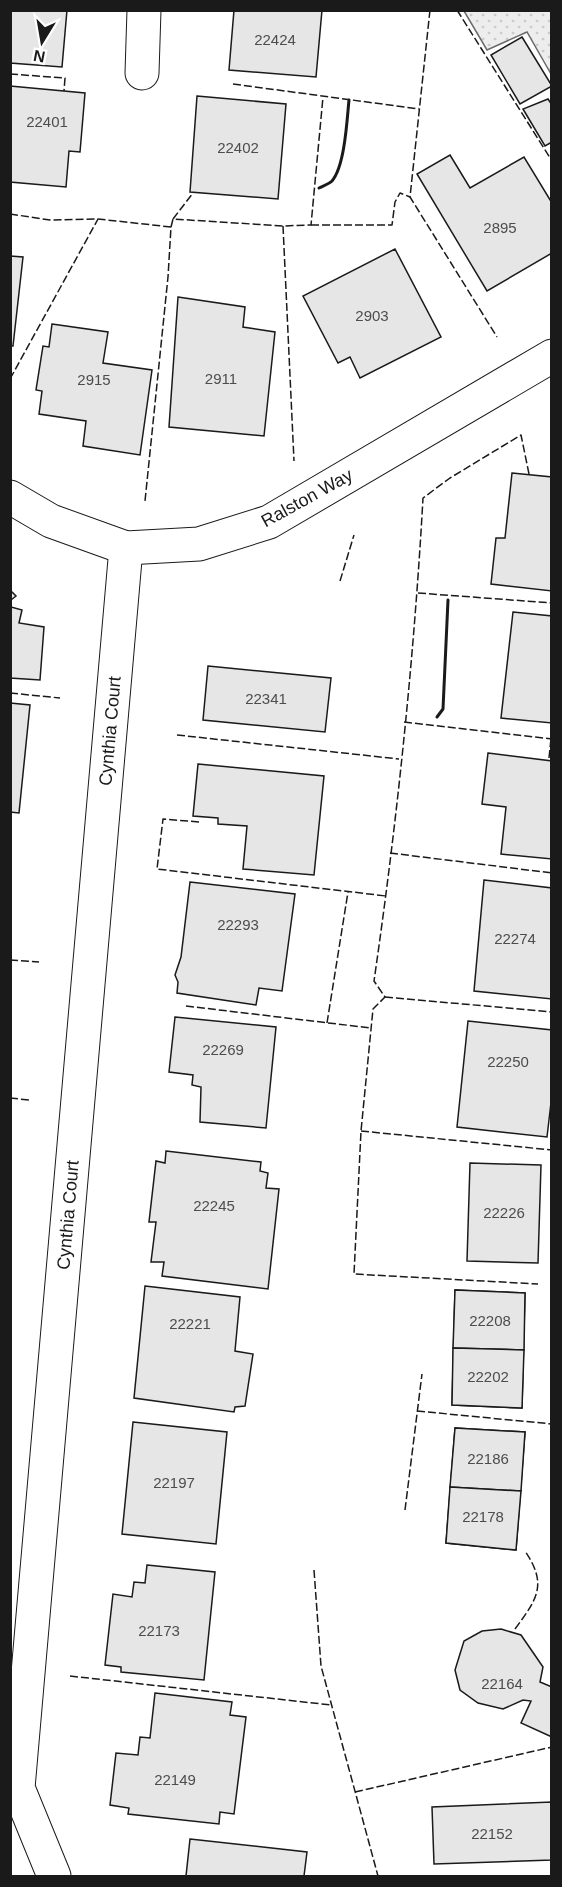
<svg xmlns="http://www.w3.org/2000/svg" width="562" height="1887" viewBox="0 0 562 1887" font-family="Arial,sans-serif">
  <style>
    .garden { fill: url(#garden-dots); stroke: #6a6a6a; stroke-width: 1.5 }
    .building { fill: #e6e6e6; stroke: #1a1a1a; stroke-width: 1.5 }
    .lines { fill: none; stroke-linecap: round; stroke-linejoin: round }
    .minor-casing { stroke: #1a1a1a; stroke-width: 35 }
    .minor { stroke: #fff; stroke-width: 33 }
    .fence { stroke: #1a1a1a; stroke-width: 1.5; stroke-dasharray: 8 3; stroke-linecap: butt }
    .wall { stroke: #1a1a1a; stroke-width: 3 }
    .labels { text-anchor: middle; stroke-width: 4.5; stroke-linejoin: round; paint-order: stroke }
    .number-label { font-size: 15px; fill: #4d4d4d }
    .street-label { font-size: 18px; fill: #1a1a1a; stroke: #fff }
  </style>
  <defs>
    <pattern id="garden-dots" width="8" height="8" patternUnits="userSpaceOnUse" patternTransform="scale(1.5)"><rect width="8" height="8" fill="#ededed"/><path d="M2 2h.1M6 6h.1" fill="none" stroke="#cbcbcb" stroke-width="1.8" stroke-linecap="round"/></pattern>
  </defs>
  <rect width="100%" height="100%" fill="#fff"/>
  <polygon class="garden" points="464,11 551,11 551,74 527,32 487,50"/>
  <g class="building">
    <polygon points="10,10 67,10 62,67 10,63"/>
    <polygon points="234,10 322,10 316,77 229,70"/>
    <polygon points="522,37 552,86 520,104 491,55"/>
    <polygon points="10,86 85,93 80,152 69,151 66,187 10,182"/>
    <polygon points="197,96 286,104 278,199 190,192"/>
    <polygon points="548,99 552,105 552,142 545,146 523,109"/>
    <polygon points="450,155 470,188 524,157 552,203 552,253 487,291 417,174"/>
    <polygon points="395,249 441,337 360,378 350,357 338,363 303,296"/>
    <polygon points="10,256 23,257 13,346 10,346"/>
    <polygon points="178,297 245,307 243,327 275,332 264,436 169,427"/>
    <polygon points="52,324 108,332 103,363 152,370 140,455 83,446 86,421 39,414 42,391 36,390 43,346 49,347"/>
    <polygon points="512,473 552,477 552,591 491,584 496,538 505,538"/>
    <polygon points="10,590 16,596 11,600 11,607 22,610 19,623 44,627 40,680 10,678"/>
    <polygon points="513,612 552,616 552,723 501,718"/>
    <polygon points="208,666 331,678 325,732 203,720"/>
    <polygon points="10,703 30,705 19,813 10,812"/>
    <polygon points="488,753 552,761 552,859 501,854 506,807 482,804"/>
    <polygon points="198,764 324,776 314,875 243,869 247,826 218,824 218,818 193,816"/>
    <polygon points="484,880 552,888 552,999 474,991"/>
    <polygon points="190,882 295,894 282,991 259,988 256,1005 177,993 178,982 175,975 181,957"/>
    <polygon points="175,1017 276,1027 266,1128 200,1122 201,1087 192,1085 193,1075 169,1072"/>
    <polygon points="468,1021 552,1030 552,1094 547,1137 457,1127"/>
    <polygon points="166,1151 261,1162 260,1171 268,1173 266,1188 279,1189 268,1289 162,1276 164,1262 151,1262 156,1222 149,1222 156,1161 165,1163"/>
    <polygon points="470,1163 541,1165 538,1263 467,1261"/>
    <polygon points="145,1286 240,1297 235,1351 253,1354 245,1406 235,1407 234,1412 134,1398"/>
    <polygon points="455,1290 525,1293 522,1408 452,1405"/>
    <polygon points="455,1290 525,1293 524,1350 453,1348"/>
    <polygon points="453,1348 524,1350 522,1408 452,1405"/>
    <polygon points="133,1422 227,1432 216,1544 122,1534"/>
    <polygon points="455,1428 525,1432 516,1550 446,1543"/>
    <polygon points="455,1428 525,1432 521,1491 450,1487"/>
    <polygon points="450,1487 521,1491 516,1550 446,1543"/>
    <polygon points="147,1565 215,1572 204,1680 121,1672 121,1667 105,1665 113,1594 132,1597 134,1582 145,1583"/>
    <polygon points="501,1629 521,1635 543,1667 540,1682 552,1687 552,1737 521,1723 531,1701 523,1700 503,1709 478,1703 460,1690 455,1670 464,1641 482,1631"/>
    <polygon points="155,1693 232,1702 230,1715 246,1717 234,1814 220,1812 219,1824 128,1814 129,1808 110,1805 116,1753 138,1755 140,1737 150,1738"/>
    <polygon points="552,1802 552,1860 434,1864 432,1807"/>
    <polygon points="190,1839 307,1852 304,1876 186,1876"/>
  </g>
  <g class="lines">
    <g class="minor-casing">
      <g id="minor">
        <polyline points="142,73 144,10"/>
        <polyline points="10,497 51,521 126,548 199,544 269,522 552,356"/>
        <polyline points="54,1876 18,1788 126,548"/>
      </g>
    </g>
    <use href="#minor" class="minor"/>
    <g class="fence">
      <polyline points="430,10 410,197 497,337"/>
      <polyline points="457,10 552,161"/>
      <polyline points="10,74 65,78 64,91"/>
      <polyline points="233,84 419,109"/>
      <polyline points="10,214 50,220 98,219 171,227 168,277 145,501"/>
      <polyline points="173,219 193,193"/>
      <polyline points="311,225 392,225 395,202 400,193 410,197"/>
      <polyline points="283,226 294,461"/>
      <polyline points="171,227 173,219 283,226 311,225 323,97"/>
      <polyline points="10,379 98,219"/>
      <path d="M529 474 521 435 450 478 423 498C414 659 397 822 374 981L385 997 373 1009 361 1131 354 1274 538 1284"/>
      <polyline points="340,581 354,535"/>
      <polyline points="418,593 552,603"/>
      <polyline points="10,693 60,698"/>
      <polyline points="404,722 552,739"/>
      <polyline points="177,735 399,759"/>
      <polyline points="549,758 551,739"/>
      <polyline points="199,822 163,819 157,869 386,896"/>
      <polyline points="390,853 552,873"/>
      <polyline points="10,960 39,962"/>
      <polyline points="385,997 552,1012"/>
      <polyline points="186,1006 371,1028"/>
      <polyline points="327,1023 348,892"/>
      <polyline points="10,1098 29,1100"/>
      <polyline points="361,1131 552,1150"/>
      <polyline points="417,1411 552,1424"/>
      <polyline points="405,1510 422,1374"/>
      <polyline points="314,1570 321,1666 378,1876"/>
      <path d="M515 1629C537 1599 548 1585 525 1551"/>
      <polyline points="70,1676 331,1705"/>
      <polyline points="355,1792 552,1747"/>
    </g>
    <g class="wall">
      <path d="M319 188C323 186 329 184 332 181 345 166 347 119 349 100"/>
      <polyline points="437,717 443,709 448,600"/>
    </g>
  </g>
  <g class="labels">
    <g class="number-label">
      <text x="275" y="45">22424</text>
      <text x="47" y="127">22401</text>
      <text x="238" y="153">22402</text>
      <text x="500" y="233">2895</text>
      <text x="372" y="321">2903</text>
      <text x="221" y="384">2911</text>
      <text x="94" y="385">2915</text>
      <text x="266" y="704">22341</text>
      <text x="238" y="930">22293</text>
      <text x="515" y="944">22274</text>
      <text x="223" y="1055">22269</text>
      <text x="508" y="1067">22250</text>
      <text x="214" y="1211">22245</text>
      <text x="504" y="1218">22226</text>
      <text x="490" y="1326">22208</text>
      <text x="190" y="1329">22221</text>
      <text x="488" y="1382">22202</text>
      <text x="488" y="1464">22186</text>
      <text x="174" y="1488">22197</text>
      <text x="483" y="1522">22178</text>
      <text x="159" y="1636">22173</text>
      <text x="502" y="1689">22164</text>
      <text x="175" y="1785">22149</text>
      <text x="492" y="1839">22152</text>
    </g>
    <g class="street-label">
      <text transform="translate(307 498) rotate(-29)" y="6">Ralston Way</text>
      <text transform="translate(110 731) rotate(-85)" y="6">Cynthia Court</text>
      <text transform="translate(68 1215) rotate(-85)" y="6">Cynthia Court</text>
    </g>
  </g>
  <rect width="562" height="1887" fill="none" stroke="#1a1a1a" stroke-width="24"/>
  <g transform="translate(42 42) rotate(191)" stroke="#ffffff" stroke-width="4.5" paint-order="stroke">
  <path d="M0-4.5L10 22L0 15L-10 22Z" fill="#1a1a1a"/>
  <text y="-9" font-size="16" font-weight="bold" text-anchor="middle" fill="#1a1a1a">N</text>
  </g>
</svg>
